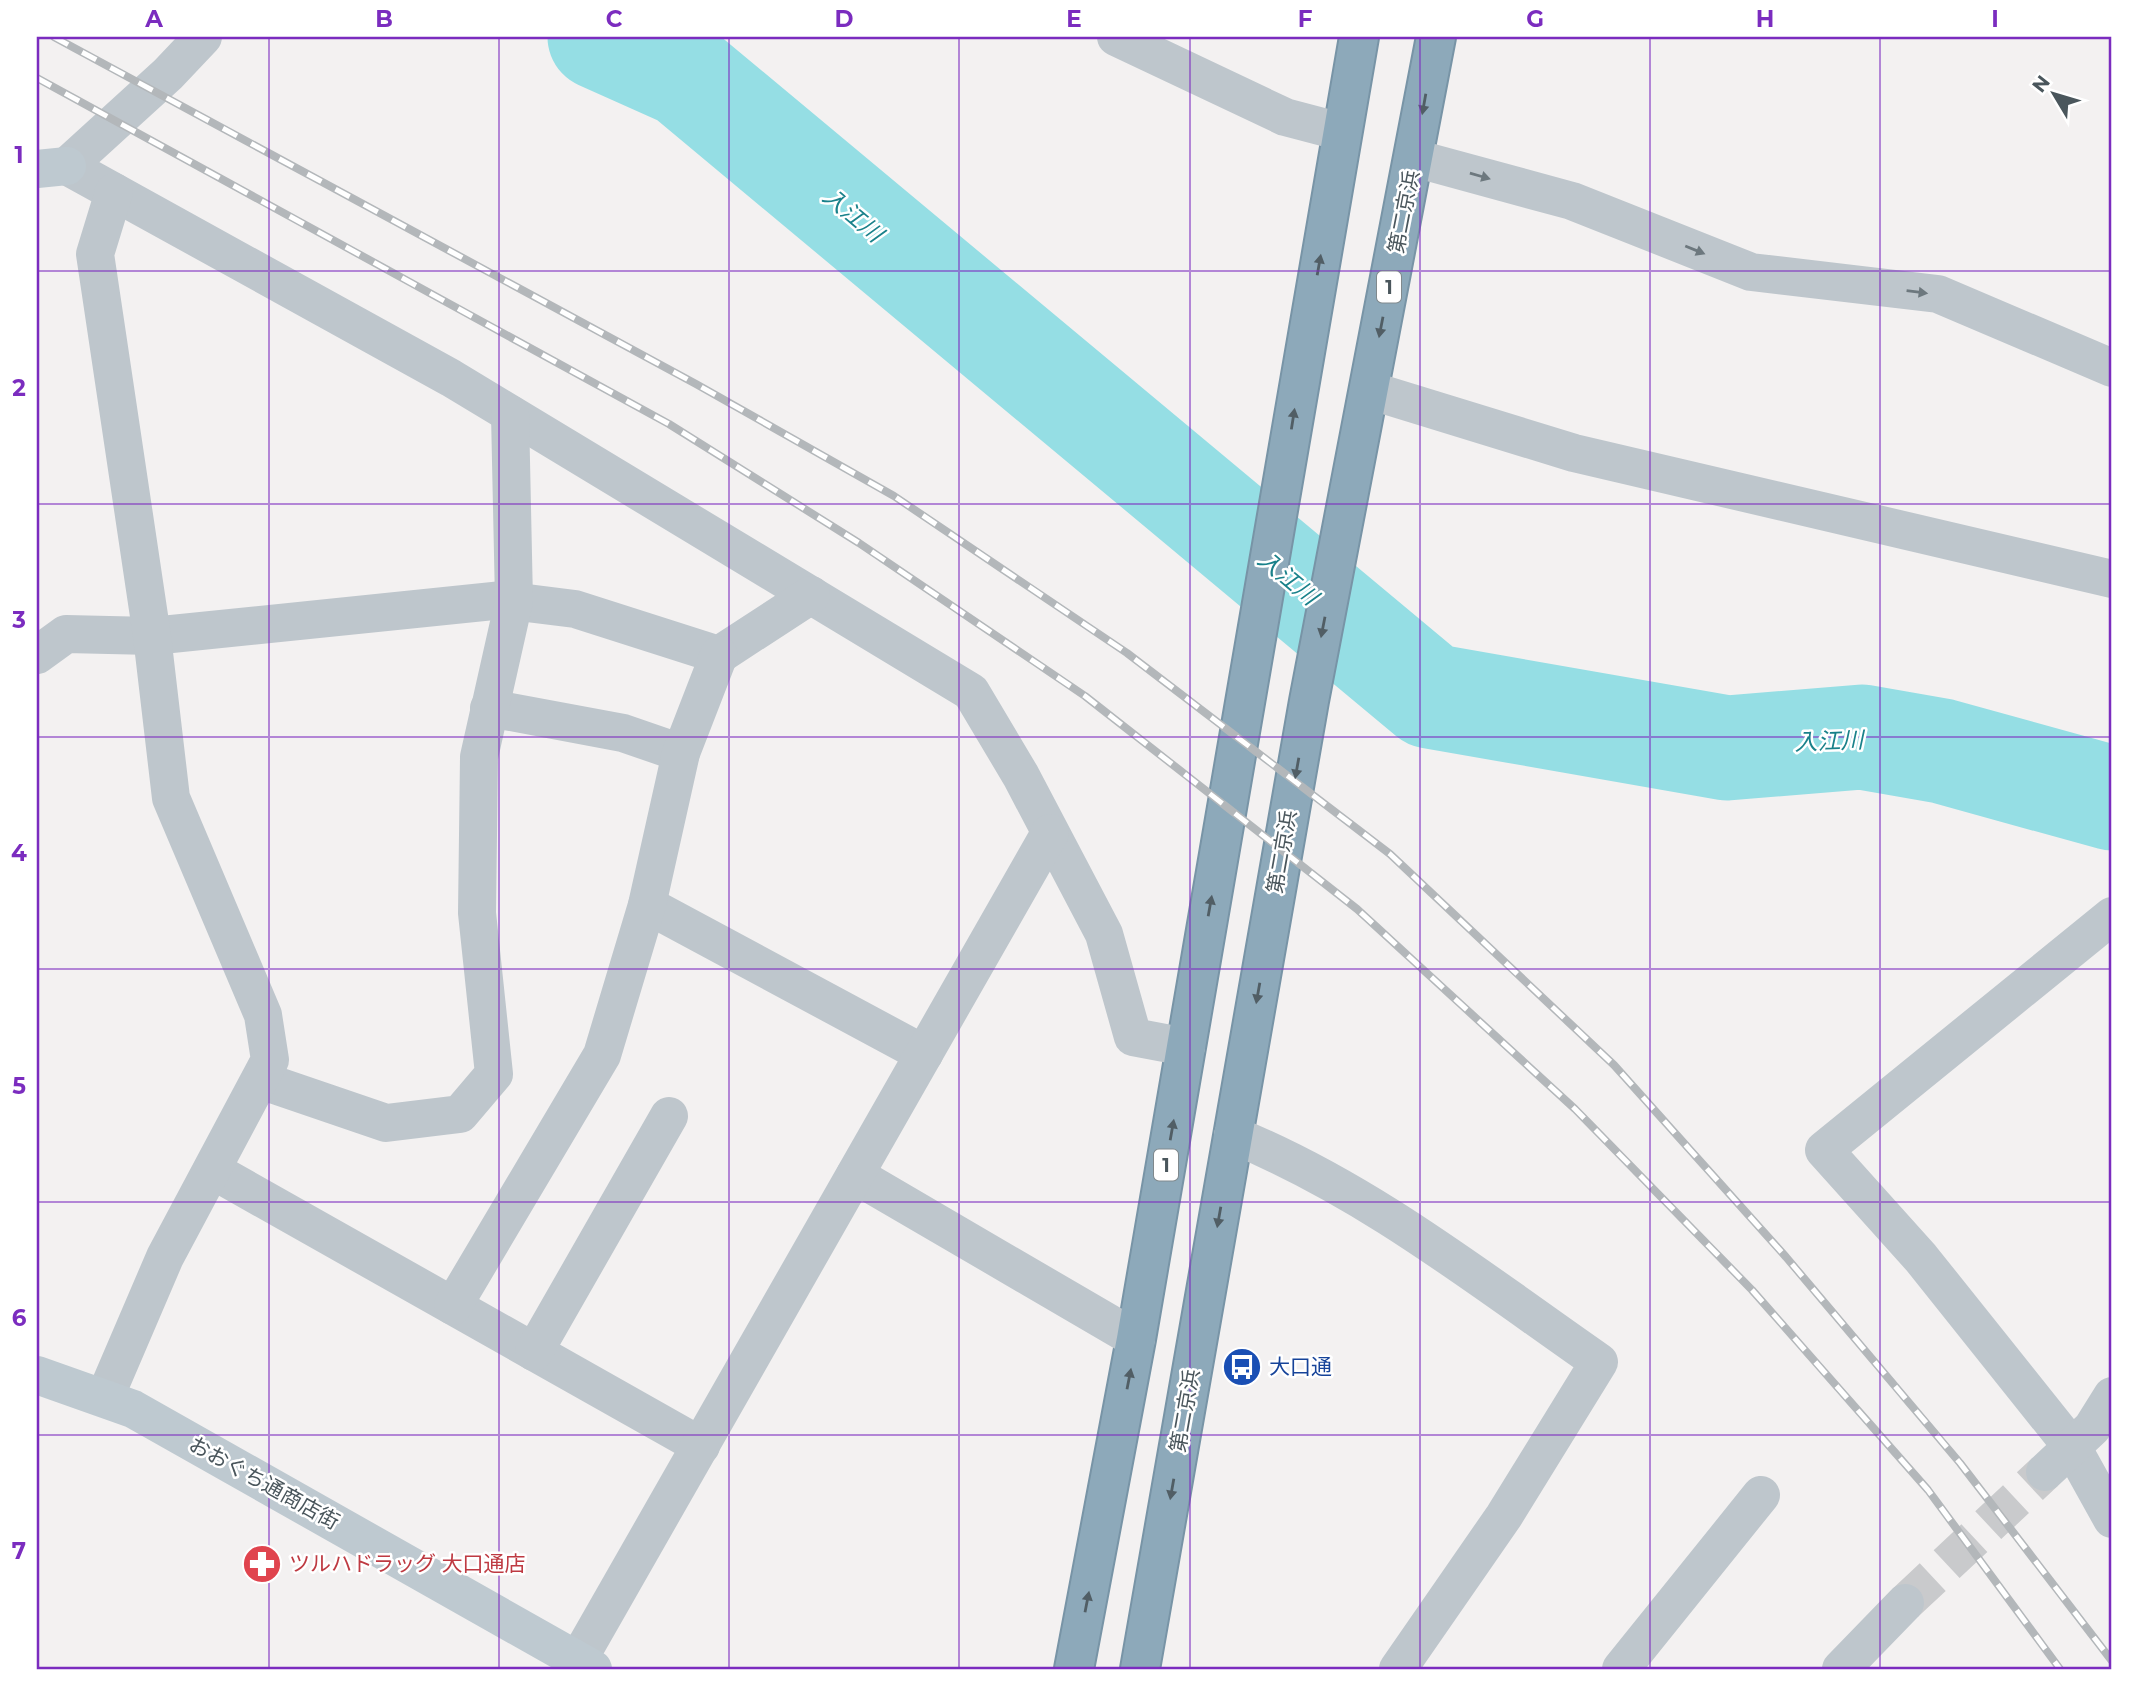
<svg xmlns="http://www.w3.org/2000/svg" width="2149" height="1706" viewBox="0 0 2149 1706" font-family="Montserrat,'Noto Sans JP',sans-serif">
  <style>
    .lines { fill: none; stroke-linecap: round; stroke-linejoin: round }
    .river { stroke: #95dee4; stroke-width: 105 }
    .street-tunnel { stroke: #c9cacc; stroke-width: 38; stroke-dasharray: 38 19; stroke-linecap: butt }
    .highway-casing { stroke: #7894a6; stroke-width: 42 }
    .street { stroke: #bec6cc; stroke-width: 38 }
    .secondary { stroke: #bec9d0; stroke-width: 38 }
    .highway { stroke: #8da9ba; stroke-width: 38 }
    .rail-casing { stroke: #b3b7ba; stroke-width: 8 }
    .rail { stroke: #fff; stroke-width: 5; stroke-dasharray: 16; stroke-linecap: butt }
    .oneway { fill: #515e65 }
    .oneway2 { fill: #6d787e }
    .grid { fill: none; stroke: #7b2cbf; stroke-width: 2; stroke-opacity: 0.55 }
    .labels { text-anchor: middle; stroke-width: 5; stroke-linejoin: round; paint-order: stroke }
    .shield { fill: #fff; stroke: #80898d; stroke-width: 2 }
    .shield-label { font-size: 19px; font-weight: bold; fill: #4a565c }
    .street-label { font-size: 21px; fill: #4a565c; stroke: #fff }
    .transit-label { font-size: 21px; fill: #164399; stroke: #fff; text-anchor: start }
    .health-label { font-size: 21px; fill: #be3a42; stroke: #fff; text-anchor: start }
    .water-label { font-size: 23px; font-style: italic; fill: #19818a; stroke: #fff }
    .neatline { fill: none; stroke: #7b2cbf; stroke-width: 2.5 }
    .grid-label { font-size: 23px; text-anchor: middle; font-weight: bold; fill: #7b2cbf }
  </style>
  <rect width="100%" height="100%" fill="#f3f1f1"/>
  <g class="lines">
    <polyline class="river" points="600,37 685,75 1430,696 1727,748 1862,737 1942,751 2112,798"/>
    <polyline class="street-tunnel" points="1905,1603 2045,1472"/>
    <g class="highway-casing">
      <g id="highway">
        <polyline points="1074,1669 1136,1339 1359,37"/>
        <polyline points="1140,1669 1309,701 1436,37"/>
      </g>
    </g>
    <g class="street">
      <polyline points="203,37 168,74 67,166 451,378 971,692 1021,776 1104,934 1133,1037 1186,1047"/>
      <polyline points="1116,37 1285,117 1342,132"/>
      <polyline points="1414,158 1572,201 1751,272 1938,294 2112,368"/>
      <polyline points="1369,390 1574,453 2112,579"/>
      <polyline points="37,655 66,634 152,636 503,600 575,609 719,655 811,595"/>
      <polyline points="489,708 623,733 681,753"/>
      <polyline points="647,905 924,1054"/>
      <polyline points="2112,916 1824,1150 1921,1258 2072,1447 2112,1519"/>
      <polyline points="260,1080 386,1123 460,1114 494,1074 477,913 479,757 514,601 510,414"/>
      <path d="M1233 1135C1366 1189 1481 1280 1599 1362L1504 1516 1398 1669"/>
      <polyline points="212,1170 701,1446"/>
      <polyline points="855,1175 1136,1339"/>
      <polyline points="453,1306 602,1055 647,905 681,753 719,655"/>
      <polyline points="534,1352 669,1116"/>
      <polyline points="105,1397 165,1257 270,1060 263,1015 171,798 152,636 95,254 114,192"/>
      <polyline points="2045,1472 2092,1428 2112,1396"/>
      <polyline points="578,1660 1050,833"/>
      <polyline points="1621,1669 1761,1495"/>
      <polyline points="1841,1669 1905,1603"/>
    </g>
    <g class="secondary">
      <polyline points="37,169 67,166"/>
      <polyline points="37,1375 133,1409 593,1669"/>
    </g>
    <use href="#highway" class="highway"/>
    <g class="rail-casing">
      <g id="rail">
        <polyline points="54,37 696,384 894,496 1127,653 1390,854 1614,1065 1786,1257 1960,1463 2112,1661"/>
        <polyline points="37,78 669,424 859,543 1085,696 1357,909 1575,1109 1752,1290 1928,1490 2060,1669"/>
      </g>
    </g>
    <use href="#rail" class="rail"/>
  </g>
  <defs><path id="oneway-solid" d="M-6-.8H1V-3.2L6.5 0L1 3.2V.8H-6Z" transform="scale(1.75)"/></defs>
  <g class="oneway">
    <use href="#oneway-solid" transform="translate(1424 104) rotate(100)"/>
    <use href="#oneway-solid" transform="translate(1319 265) rotate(-80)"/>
    <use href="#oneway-solid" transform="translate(1381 327) rotate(101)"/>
    <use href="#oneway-solid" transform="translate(1293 419) rotate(-81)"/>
    <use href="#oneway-solid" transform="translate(1323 627) rotate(101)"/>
    <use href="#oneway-solid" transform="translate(1297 768) rotate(100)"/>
    <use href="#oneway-solid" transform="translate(1210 906) rotate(-80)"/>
    <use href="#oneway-solid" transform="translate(1258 993) rotate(100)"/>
    <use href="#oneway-solid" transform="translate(1172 1130) rotate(-80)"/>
    <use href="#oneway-solid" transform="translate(1219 1217) rotate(100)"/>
    <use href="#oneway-solid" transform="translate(1129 1379) rotate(-79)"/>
    <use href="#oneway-solid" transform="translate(1172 1489) rotate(100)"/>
    <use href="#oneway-solid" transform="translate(1087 1602) rotate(-79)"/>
  </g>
  <g class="oneway2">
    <use href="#oneway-solid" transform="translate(1480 176) rotate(16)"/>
    <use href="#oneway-solid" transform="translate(1695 250) rotate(22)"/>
    <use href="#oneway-solid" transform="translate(1917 292) rotate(7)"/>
  </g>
  <path class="grid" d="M269 37V1669M499 37V1669M729 37V1669M959 37V1669M1190 37V1669M1420 37V1669M1650 37V1669M1880 37V1669M37 271H2112M37 504H2112M37 737H2112M37 969H2112M37 1202H2112M37 1435H2112"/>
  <defs>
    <g id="bus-disc" transform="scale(2.0125)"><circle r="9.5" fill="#1a4fb4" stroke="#fff"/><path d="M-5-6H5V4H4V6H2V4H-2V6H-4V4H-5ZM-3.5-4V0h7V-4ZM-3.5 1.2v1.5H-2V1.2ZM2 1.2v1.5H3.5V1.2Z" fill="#fff"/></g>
    <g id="pharmacy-disc" transform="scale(2.0125)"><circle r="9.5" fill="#e0444e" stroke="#fff"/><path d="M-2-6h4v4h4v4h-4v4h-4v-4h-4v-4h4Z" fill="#fff"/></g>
  </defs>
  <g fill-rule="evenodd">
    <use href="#bus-disc" x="1242" y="1367"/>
    <use href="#pharmacy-disc" x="262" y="1564"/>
  </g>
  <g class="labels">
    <g class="shield">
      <rect x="1377" y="271.5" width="24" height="31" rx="5"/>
      <rect x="1154" y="1149.5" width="24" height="31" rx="5"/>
    </g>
    <g class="shield-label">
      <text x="1389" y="294">1</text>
      <text x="1166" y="1172">1</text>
    </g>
    <g class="street-label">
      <text transform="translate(1404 212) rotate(-79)" y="7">第二京浜</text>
      <text transform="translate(1282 852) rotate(-80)" y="7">第二京浜</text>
      <text transform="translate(1185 1411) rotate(-80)" y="7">第二京浜</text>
      <text transform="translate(264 1483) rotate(29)" y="7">おおぐち通商店街</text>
    </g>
    <g class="transit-label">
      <text x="1269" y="1374">大口通</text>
    </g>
    <g class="health-label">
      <text x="289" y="1571">ツルハドラッグ 大口通店</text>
    </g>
    <g class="water-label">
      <text transform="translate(853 215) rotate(40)" y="8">入江川</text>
      <text transform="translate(1288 578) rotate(40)" y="8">入江川</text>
      <text transform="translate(1829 741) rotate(-2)" y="8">入江川</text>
    </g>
  </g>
  <rect width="2149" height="1706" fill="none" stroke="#ffffff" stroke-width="77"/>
  <g transform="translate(2054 94) rotate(308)" stroke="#ffffff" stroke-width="5" paint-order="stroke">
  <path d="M0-5L12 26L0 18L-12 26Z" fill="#4a565c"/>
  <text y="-10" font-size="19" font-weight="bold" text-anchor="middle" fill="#4a565c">N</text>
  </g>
  <rect x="38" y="38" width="2072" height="1630" class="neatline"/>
  <g class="grid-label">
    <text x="154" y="27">A</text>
    <text x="384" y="27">B</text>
    <text x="614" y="27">C</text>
    <text x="844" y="27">D</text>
    <text x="1074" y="27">E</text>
    <text x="1305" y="27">F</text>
    <text x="1535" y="27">G</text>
    <text x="1765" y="27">H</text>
    <text x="1995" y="27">I</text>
    <text x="19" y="163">1</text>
    <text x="19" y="396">2</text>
    <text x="19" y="628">3</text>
    <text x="19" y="861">4</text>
    <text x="19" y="1094">5</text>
    <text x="19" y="1326">6</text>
    <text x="19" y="1559">7</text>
  </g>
</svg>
